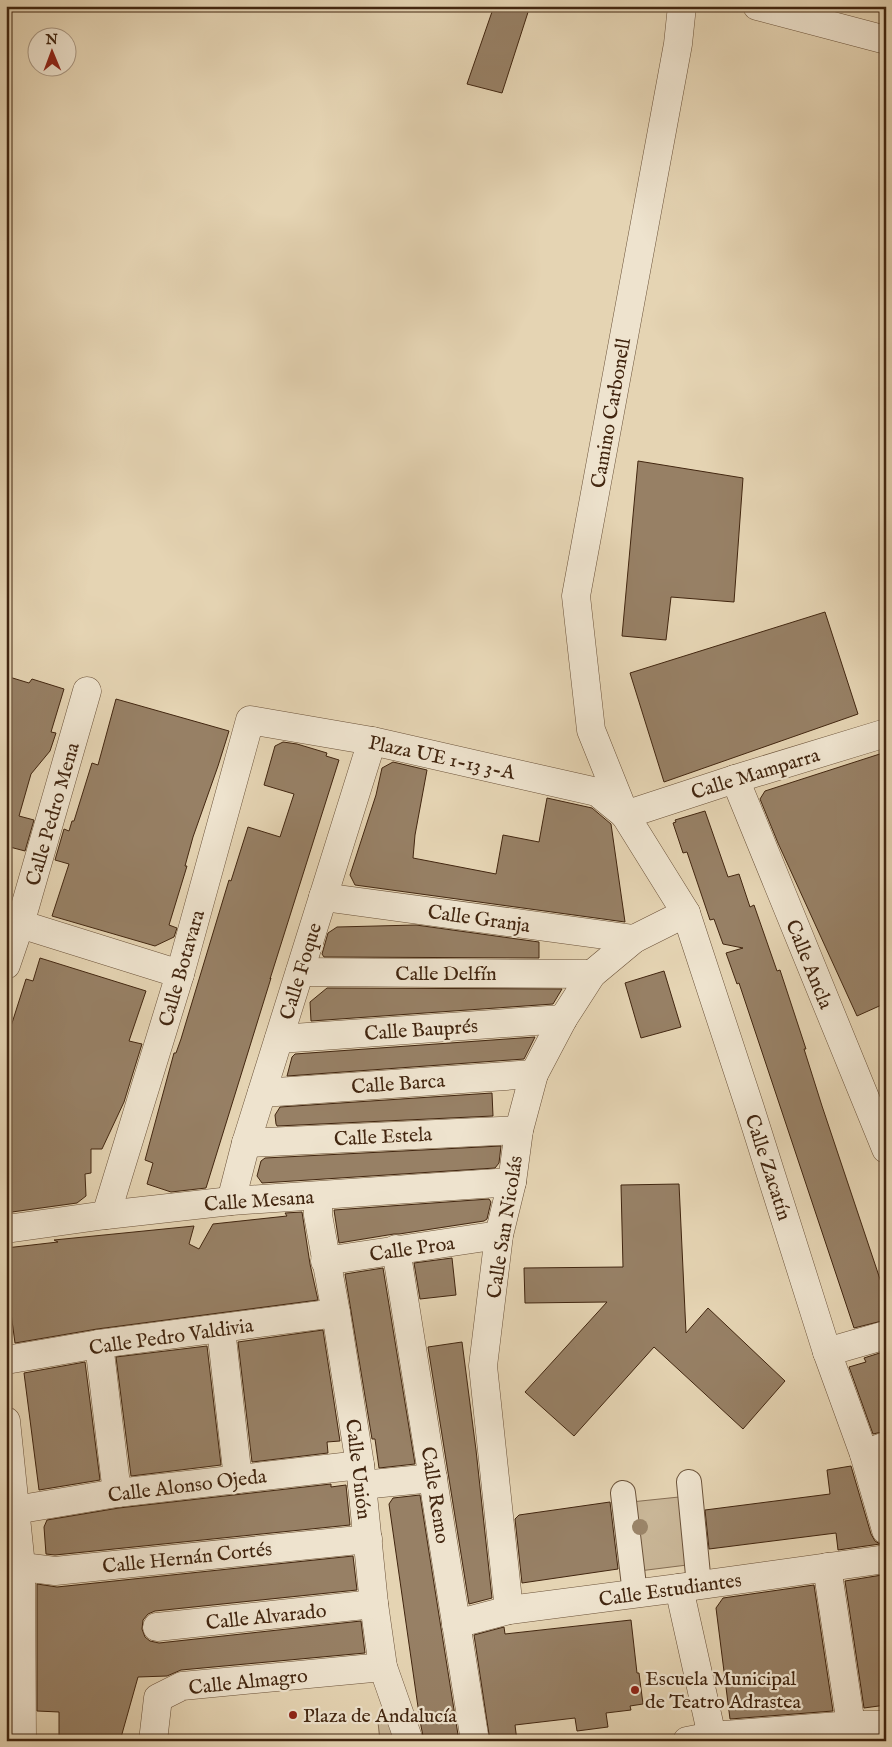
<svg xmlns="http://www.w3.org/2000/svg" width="892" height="1747" viewBox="0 0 892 1747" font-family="'IM FELL English',serif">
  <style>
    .green { fill: #c9b697; stroke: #866e54 }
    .building { fill: #978065; stroke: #422610 }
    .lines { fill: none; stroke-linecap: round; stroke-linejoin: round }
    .pedestrian-casing { stroke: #6b5239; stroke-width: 26 }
    .minor-casing { stroke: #6b5239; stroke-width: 29 }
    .tertiary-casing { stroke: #6b5239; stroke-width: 29 }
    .pedestrian { stroke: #eee3ce; stroke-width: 24 }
    .minor { stroke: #eee3ce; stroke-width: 28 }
    .tertiary { stroke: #eee3ce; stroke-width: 28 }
    .tree { fill: #9a8468 }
    .poi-dot { fill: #8f2418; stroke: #eee3ce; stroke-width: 2 }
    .labels { text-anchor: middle; stroke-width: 4.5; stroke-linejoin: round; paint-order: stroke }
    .street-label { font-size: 20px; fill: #422610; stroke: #eee3ce }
    .poi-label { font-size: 20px; fill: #422610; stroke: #eee3ce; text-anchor: start }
  </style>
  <rect width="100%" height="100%" fill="#e5d4b3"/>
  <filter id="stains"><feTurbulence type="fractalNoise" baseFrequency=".004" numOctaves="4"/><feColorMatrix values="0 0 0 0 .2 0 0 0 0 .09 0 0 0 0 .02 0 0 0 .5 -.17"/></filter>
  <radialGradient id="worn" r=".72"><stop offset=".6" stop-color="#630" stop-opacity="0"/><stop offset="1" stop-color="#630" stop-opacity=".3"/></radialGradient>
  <g class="green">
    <polygon points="679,1497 687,1565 639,1571 631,1502"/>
    <polygon points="388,1721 396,1741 380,1741 378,1722"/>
  </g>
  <g class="building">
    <polygon points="494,6 530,6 502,93 467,84"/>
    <polygon points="638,461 743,478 734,602 671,597 666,640 622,636"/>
    <polygon points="825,612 858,714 664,782 630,673"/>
    <polygon points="6,676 29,683 32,679 64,689 51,732 56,733 50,751 31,774 19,816 34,820 25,851 6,846"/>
    <polygon points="116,699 229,731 218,766 193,837 185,866 187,866 169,925 177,928 174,937 155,946 52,916 69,864 55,860 64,829 69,831 72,821 74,821 92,763 98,765"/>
    <polygon points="283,742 297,744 327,753 326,756 339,760 270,979 271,978 206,1188 171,1192 147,1184 153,1163 145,1160 174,1053 176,1053 181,1039 229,880 231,881 248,827 280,837 294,794 264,785 275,746"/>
    <polygon points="886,752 886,1003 857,1016 778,843 760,799 765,791"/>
    <polygon points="393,762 427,770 415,835 413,858 496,874 503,835 539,842 547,798 592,808 611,824 625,922 355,885 350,875 376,795 382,768"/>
    <polygon points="705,811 728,877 739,874 750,907 754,905 777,971 780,970 806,1049 804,1049 822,1106 886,1297 886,1320 854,1328 739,983 737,984 726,953 743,948 723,944 714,919 710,920 687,852 683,853 673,823 676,822 675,820"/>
    <polygon points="416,925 539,942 539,958 324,957 322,954 328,933 337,927"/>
    <polygon points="40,958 146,991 129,1041 142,1044 124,1102 102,1149 91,1149 91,1173 85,1174 86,1196 77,1203 12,1212 6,1208 6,1042 26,979 33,981"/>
    <polygon points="664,971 681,1027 641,1038 625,983"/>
    <polygon points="327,988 562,989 553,1004 311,1021 310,1002"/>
    <polygon points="535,1037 524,1059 287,1076 292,1057 295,1054"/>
    <polygon points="492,1093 493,1116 277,1126 276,1124 275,1115 280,1107"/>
    <polygon points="501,1146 499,1163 495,1168 262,1183 257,1176 261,1161 265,1158"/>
    <polygon points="679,1184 686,1333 708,1308 785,1381 743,1429 654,1347 574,1436 525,1392 607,1302 525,1303 524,1268 623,1267 621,1185"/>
    <polygon points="489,1199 491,1202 487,1219 484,1221 399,1234 394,1234 339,1243 334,1210"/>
    <polygon points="302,1212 310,1264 318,1300 97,1329 15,1343 6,1276 6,1248 58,1242 54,1240 194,1226 189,1244 199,1249 213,1224 287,1216 285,1213"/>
    <polygon points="452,1258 456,1295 420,1299 414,1263"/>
    <polygon points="383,1268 415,1464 379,1468 375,1439 372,1439 345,1274"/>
    <polygon points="323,1330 340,1441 327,1442 328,1453 252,1462 238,1342"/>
    <polygon points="462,1342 476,1450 492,1598 469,1604 428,1347"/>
    <polygon points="207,1346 221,1465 131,1476 116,1357"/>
    <polygon points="886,1351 886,1431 873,1434 849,1367 866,1362 864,1358"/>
    <polygon points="85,1362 100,1480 39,1490 24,1373"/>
    <polygon points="851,1466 871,1534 875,1541 880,1544 838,1550 836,1533 709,1549 705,1510 830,1494 827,1470"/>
    <polygon points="331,1484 331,1487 346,1485 350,1525 55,1555 46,1554 44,1527 47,1520 119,1508"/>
    <polygon points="420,1495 441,1628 459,1741 424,1741 420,1721 389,1504 393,1498"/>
    <polygon points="610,1502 618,1569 522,1583 515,1519 519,1515"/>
    <polygon points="353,1556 357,1590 155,1611 148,1614 143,1620 142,1629 145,1637 150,1641 159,1643 361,1621 365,1653 181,1670 167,1676 138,1677 120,1741 59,1741 59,1712 37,1711 37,1584 57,1587"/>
    <polygon points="882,1575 886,1605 886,1705 864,1708 845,1581"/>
    <polygon points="814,1585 833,1711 730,1719 716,1608 723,1598"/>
    <polygon points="631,1620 637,1673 639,1673 643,1704 630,1706 631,1710 606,1713 608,1727 577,1731 575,1718 515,1725 517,1741 490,1741 474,1635 504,1627 505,1634"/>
  </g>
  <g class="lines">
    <g class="pedestrian-casing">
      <g id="pedestrian">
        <polyline points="689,1482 699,1585"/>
        <polyline points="623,1493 635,1594"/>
      </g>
    </g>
    <g class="minor-casing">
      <g id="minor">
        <polyline points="735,779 886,1149"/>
        <polyline points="323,897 634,939"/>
        <polyline points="20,924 180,974"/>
        <polyline points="6,965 20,924 87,691"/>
        <polyline points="300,972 592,974"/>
        <polyline points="279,1039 563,1019"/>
        <polyline points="262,1093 534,1074"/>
        <polyline points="246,1143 519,1130"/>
        <polyline points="318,1196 318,1215 336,1313 360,1465 374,1604 383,1667 409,1741"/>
        <polyline points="231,1201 246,1143 372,741"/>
        <polyline points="106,1215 180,974 250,720 372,741 597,792 625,815"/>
        <polyline points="396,1249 475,1741"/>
        <polyline points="325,1261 499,1235"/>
        <polyline points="221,1329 238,1479"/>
        <polyline points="99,1344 117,1493"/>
        <polyline points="827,1352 886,1335"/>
        <polyline points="6,1360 99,1344 336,1313"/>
        <polyline points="6,1421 21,1566 22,1741"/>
        <polyline points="864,1454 886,1446"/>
        <polyline points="362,1485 433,1478"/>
        <polyline points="15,1510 117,1493 360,1465"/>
        <polyline points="6,1565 55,1571 368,1539"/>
        <polyline points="827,1567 851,1725"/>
        <polyline points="679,1588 713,1741"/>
        <polyline points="509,1610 483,1366 499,1235 512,1182"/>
        <polyline points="456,1624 509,1610 679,1588 886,1559"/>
        <polyline points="157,1627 374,1604"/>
        <polyline points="153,1741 158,1698 182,1686 383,1667"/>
        <polyline points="687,1741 712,1736 851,1725 886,1725"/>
      </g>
    </g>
    <g class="tertiary-casing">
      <g id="tertiary">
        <polyline points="682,6 678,44 576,596 591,730 625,815 686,913 750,1108 827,1352 864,1454 886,1530"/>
        <polyline points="757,6 886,40"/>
        <polyline points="625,815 735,779 886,733"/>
        <polyline points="6,1229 106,1215 231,1201 512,1182 519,1130 534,1074 563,1019 592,974 634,939 686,913"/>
      </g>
    </g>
    <use href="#pedestrian" class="pedestrian"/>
    <use href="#minor" class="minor"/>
    <use href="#tertiary" class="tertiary"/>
  </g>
  <circle class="tree" cx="640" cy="1527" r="8"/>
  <g class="poi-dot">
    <circle cx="635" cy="1690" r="5"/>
    <circle cx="293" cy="1715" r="5"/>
  </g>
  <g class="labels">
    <g class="street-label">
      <text transform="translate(610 413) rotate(-80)" y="7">Camino Carbonell</text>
      <text transform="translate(442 757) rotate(12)" y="7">Plaza UE 1-13 3-A</text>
      <text transform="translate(755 773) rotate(-17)" y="7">Calle Mamparra</text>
      <text transform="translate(52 814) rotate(-74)" y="7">Calle Pedro Mena</text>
      <text transform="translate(479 918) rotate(8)" y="7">Calle Granja</text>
      <text transform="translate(810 964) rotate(68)" y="7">Calle Ancla</text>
      <text transform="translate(181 968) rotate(-74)" y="7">Calle Botavara</text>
      <text transform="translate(300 971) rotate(-73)" y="7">Calle Foque</text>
      <text x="446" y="980">Calle Delfín</text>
      <text transform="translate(421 1029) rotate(-4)" y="7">Calle Bauprés</text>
      <text transform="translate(398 1083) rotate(-4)" y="7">Calle Barca</text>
      <text transform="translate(383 1136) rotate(-3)" y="7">Calle Estela</text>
      <text transform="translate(769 1167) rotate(72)" y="7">Calle Zacatín</text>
      <text transform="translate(259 1200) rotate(-4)" y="7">Calle Mesana</text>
      <text transform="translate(504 1227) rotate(-81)" y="7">Calle San Nicolás</text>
      <text transform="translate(412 1248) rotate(-8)" y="7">Calle Proa</text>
      <text transform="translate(171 1336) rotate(-8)" y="7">Calle Pedro Valdivia</text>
      <text transform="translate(359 1469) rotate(83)" y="7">Calle Unión</text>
      <text transform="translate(187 1485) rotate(-7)" y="7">Calle Alonso Ojeda</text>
      <text transform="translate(436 1495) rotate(81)" y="7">Calle Remo</text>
      <text transform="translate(187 1557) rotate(-6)" y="7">Calle Hernán Cortés</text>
      <text transform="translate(670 1589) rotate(-8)" y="7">Calle Estudiantes</text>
      <text transform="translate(266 1616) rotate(-6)" y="7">Calle Alvarado</text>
      <text transform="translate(248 1681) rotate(-6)" y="7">Calle Almagro</text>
    </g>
    <g class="poi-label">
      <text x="645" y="1685">Escuela Municipal<tspan x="645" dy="23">de Teatro Adrastea</tspan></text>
      <text x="303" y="1722">Plaza de Andalucía</text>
    </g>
  </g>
  <rect width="892" height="1747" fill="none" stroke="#e5d4b3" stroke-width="25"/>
  <rect x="8" y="8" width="877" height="1732" fill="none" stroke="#422610" stroke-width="2.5"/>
  <rect x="12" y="12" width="867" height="1722" fill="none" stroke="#422610"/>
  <g transform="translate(52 52) rotate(359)"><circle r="24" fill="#eee3ce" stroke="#a99782"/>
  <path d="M0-4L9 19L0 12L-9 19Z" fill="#8f2418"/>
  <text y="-8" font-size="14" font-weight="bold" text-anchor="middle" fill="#422610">N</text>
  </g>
  <rect width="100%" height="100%" filter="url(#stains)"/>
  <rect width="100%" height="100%" fill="url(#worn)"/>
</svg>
